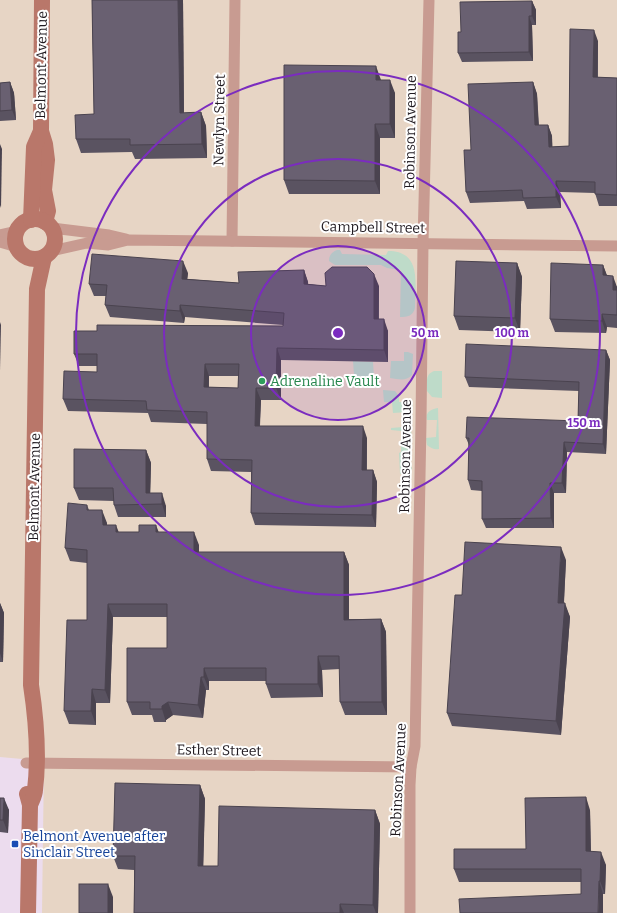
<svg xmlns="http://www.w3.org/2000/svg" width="617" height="913" viewBox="0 0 617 913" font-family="Bitter,serif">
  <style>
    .industrial { fill: #e7d5c5 }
    .green { fill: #bedbc9 }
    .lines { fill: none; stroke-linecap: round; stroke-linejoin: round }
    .street { stroke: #c89b91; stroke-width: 11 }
    .secondary { stroke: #b9776a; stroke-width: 16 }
    .wall { fill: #5a5361; fill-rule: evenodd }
    .shaded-wall { fill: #4a434f }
    .building { fill: #696071; stroke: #4a434f; fill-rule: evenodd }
    .ring { fill: none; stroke: #7b2cbf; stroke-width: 2 }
    .leisure-dot { fill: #2e9e5b; stroke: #fff; stroke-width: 1.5 }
    .transit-dot { fill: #1a4fb4; stroke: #fff; stroke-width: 1.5 }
    .labels { text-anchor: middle; stroke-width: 4; stroke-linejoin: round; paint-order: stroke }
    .street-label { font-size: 14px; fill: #1f191f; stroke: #fff }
    .leisure-label { font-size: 14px; fill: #27864d; stroke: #fff; text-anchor: start }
    .transit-label { font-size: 14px; fill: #164399; stroke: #fff; text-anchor: start }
    .centre { fill: #7b2cbf; stroke: #fff; stroke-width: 2 }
    .ring-label { font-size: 12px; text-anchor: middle; font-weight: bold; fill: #7b2cbf; stroke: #fff; stroke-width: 4; stroke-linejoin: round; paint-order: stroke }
  </style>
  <rect width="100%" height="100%" fill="#ecdcee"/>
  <polygon class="industrial" points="0,0 617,0 617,913 42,913 44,761 0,757"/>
  <g class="green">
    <path d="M337 250H340L342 254 386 255 388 251C422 251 415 283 415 307 414 316 407 317 400 317L401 270 387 268 381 265H335L329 261C329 255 332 252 337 250Z"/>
    <path d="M404 352H408L413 354 412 375C405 382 399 379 390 378L391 361H404Z"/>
    <polygon points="353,361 373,362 374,378 356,376 354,375"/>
    <path d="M434 371H442V398L432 397 427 391C427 383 425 374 434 371Z"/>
    <polygon points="383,390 395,391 399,396 399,402 412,402 413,409 408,412 393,413 392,402 384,402"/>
    <path d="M438 408 439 449C434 450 431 448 427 445L426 438 436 437 437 420H427C425 412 431 409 438 408Z"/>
    <polygon points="391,428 403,427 404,428 411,431 412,438 408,441 408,463 411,465 412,469 408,474 400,474 399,453 401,452 401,431 391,430"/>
  </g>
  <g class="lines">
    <g class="street">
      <polyline points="52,228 109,235 126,239"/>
      <polyline points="0,235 17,231"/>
      <polyline points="232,241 235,0"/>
      <polyline points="0,242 17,247"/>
      <polyline points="51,251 87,243 108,245 128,240 617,246"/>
      <polyline points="26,763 411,767"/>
      <polyline points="410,913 410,785 411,767 415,746 421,422 423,243 429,0"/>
    </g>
    <g class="secondary">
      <polyline points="42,0 41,131 45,144 47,160 44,190 48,211 45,222"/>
      <circle cx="35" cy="239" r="20"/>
      <polyline points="31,220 34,147 41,131"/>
      <polyline points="27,794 30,805 28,913"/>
      <path d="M30 805C32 800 35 795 35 790 39 757 36 718 31 685L37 289 44 257"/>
    </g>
  </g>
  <g class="wall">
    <polygon points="92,0 183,0 184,113 201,112 206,126 207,158 135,159 132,152 81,153 76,139 94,114"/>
    <polygon points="532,1 536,10 536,25 532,25 533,61 462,62 458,53 461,32"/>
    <polygon points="598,41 598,77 617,78 617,206 599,206 595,193 560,192 561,208 527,209 524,201 470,203 466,192 471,150 533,82 537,94 539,125 548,125 552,136 552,147 569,146"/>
    <polygon points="381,80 395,93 395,138 380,138 380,194 289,194 284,180"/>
    <polygon points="10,82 14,93 16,120 0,121 0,83"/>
    <polygon points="517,263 522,277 520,332 459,330 454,316"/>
    <polygon points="603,265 607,276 617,287 617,328 607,327 606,333 555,332 550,319"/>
    <path d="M304 270 308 282V284L326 286H379V319L388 331V362L281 360V400H261L260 426 367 438V470H373L377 482 376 527 255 525 251 513V472L211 471 207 459V424L151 422 148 413 68 411 63 399 97 372V366H79L74 354 97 331 283 326V325L185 317 184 323 110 317 105 305 106 296H94L89 284 188 273 187 279 239 283ZM209 376H238V388L209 387Z"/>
    <polygon points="606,350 610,360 606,454 567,452 566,493 554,493 554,528 486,528 482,519 482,491 471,490 468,480 469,445 466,438 578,421 579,391 469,387 465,377"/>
    <polygon points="146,450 151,463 150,493 166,506 166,517 118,517 114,505 114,501 79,500 74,488"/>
    <polygon points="87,505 89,510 107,523 107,525 118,532 159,532 199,545 199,552 344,552 349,565 349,619 381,619 386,632 387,715 345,715 340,702 340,669 322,670 323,697 271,698 266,684 266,681 209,681 209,690 206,690 203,718 173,715 166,720 166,722 154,722 152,715 132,715 127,702 167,648 167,617 113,617 110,703 96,703 96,725 69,724 64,711 87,620 87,563 70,561 65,548"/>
    <polygon points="566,560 564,603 570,617 561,735 452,726 447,713 462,595"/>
    <polygon points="0,603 4,613 3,662 0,662"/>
    <polygon points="200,785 205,799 203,866 218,866 375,810 380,824 378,913 134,913 134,870 118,869 113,856"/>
    <polygon points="0,798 9,810 8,833 0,832"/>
    <polygon points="590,810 591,851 606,865 605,894 581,894 581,882 459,882 454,869 526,849"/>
  </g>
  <g class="shaded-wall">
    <polygon points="178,0 183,0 184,126 180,113"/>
    <polygon points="532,1 536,10 536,25 532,16"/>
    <polygon points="529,16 532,25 533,61 529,52"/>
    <polygon points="594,30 598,41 597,89 593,77"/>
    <polygon points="376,66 381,80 376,80"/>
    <polygon points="390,80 395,93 395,138 390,124"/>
    <polygon points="10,82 14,93 16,120 12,110"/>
    <polygon points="533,82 537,94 539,137 535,125"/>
    <polygon points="201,112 206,126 207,158 202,144"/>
    <polygon points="375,124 380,138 380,194 375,181"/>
    <polygon points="548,125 552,136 553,159 549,147"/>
    <polygon points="0,144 2,149 1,208 0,205"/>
    <polygon points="556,181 560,192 561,208 556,197"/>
    <polygon points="183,261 188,273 186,291 182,279"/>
    <polygon points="517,263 522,277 520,332 515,318"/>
    <polygon points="603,265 608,278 603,275"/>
    <polygon points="304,270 308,282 309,296 304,284"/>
    <polygon points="374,274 379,286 378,331 374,319"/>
    <polygon points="613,276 617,287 617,302 613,290"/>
    <polygon points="180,305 185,317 184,323 180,311"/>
    <polygon points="602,314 607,327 606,333 602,321"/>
    <polygon points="384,319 388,331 388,362 384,350"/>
    <polygon points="0,322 1,325 0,371"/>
    <polygon points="277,348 281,360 281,400 276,388"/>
    <polygon points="606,350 610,360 606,454 603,444"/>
    <polygon points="205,364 209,376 208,399 204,387"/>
    <polygon points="256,388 261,400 259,438 255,426"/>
    <polygon points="363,426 367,438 366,482 362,470"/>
    <polygon points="564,442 567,452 566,493 562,483"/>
    <polygon points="146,450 151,463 150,504 146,493"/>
    <polygon points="373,470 377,482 376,527 372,515"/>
    <polygon points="550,483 554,493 554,528 551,518"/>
    <polygon points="162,493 166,506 166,517 162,504"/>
    <polygon points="102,510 107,523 107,539 103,525"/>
    <polygon points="116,525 121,538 116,532"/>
    <polygon points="156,525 161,538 156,532"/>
    <polygon points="194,532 199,545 199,565 194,552"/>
    <polygon points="561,547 566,560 563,617 558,603"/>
    <polygon points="344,552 349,565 349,633 344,620"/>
    <polygon points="0,603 4,613 3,662 0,653"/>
    <polygon points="565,603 570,617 561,735 556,721"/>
    <polygon points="108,604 113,617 110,703 105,690"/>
    <polygon points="381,619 386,632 387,715 382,702"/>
    <polygon points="318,656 322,670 323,697 318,684"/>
    <polygon points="204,668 209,681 209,690 204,677"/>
    <polygon points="201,677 206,690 203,718 198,705"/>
    <polygon points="92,689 96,703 96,725 91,711"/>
    <polygon points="168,702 173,715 166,720 166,722 162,709 162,706"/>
    <polygon points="200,785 205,799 203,879 198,866"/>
    <polygon points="586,797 590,810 591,864 586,851"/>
    <polygon points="4,798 9,810 8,833 3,820"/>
    <polygon points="375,810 380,824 378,913 376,913 373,905"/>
    <polygon points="601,852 606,865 605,894 600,881"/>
    <polygon points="599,881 603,894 603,913 598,913"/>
    <polygon points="108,884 113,897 113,913 108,913"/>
    <polygon points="340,904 344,913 340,913"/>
  </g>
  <g class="building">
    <polygon points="92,0 178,0 180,113 201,112 202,144 130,145 130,139 76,139 75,115 94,114"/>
    <polygon points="532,1 532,16 529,16 529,52 458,53 458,32 461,32 460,2"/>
    <polygon points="570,29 594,30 593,77 617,78 617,195 595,194 595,182 556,181 556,197 523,198 522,190 466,192 464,150 471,150 468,84 533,82 535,125 548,125 549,147 569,146"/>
    <polygon points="284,65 376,66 376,80 390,80 390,124 375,124 375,181 284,180"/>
    <polygon points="10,82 12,110 0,111 0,83"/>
    <path d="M92 254 183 261 182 279 239 283 238 272 304 270V284L326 286 325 273 332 267H367L374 274V319H384V350L277 348 276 388H256L255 426H363L362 470H373L372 515 251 513 252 460 207 459V412L147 410 146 401 63 399 64 371 97 372V354H74V331H97V325L283 326 284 313 180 305V311L105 305 107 285 89 284ZM205 364H239L238 388 204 387Z"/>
    <polygon points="456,261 517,263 515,318 454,316"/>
    <polygon points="551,263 603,265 603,275 613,276 613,290 617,290 617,315 602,314 602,321 550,319"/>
    <polygon points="466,344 606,350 603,444 564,442 562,483 550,483 551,518 482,519 482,481 468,480 469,438 466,438 467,417 578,421 579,382 465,377"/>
    <polygon points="74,449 146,450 146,493 162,493 162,504 114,505 113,488 74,488"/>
    <polygon points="68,503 87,505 87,510 102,510 103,525 116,525 116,532 139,532 139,525 156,525 156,532 194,532 194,552 344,552 344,620 381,619 382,702 340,702 339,656 318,656 318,684 266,684 266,668 204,668 204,677 201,677 198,705 168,702 162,706 162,709 150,709 150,702 127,702 127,648 167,648 167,604 108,604 105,690 92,689 91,711 64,711 67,620 87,620 87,550 65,548"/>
    <polygon points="465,542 561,547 558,603 565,603 556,721 447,713 455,595 462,595"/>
    <polygon points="115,783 200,785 198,866 218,866 219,806 375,810 373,905 340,904 340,913 134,913 135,856 113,856"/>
    <polygon points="586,797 586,851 601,852 600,881 599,881 598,913 460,913 459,899 581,894 581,869 454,869 454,849 526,849 525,798"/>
    <polygon points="0,798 4,798 3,820 0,820"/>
    <rect x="79" y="884" width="29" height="29"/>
  </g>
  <circle cx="338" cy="333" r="87" fill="#7b2cbf" fill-opacity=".12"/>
  <g class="ring">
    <circle cx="338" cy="333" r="87"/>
    <circle cx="338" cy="333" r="174"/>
    <circle cx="338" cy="333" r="262"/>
  </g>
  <circle class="leisure-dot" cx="262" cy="381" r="4"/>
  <rect class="transit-dot" x="11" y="840" width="8" height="8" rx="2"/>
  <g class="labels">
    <g class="street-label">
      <text transform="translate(41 65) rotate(-89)" y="5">Belmont Avenue</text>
      <text transform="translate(219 120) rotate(-89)" y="5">Newlyn Street</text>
      <text transform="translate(410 132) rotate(-89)" y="5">Robinson Avenue</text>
      <text transform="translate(373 227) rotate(1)" y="5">Campbell Street</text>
      <text transform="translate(405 456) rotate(-89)" y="5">Robinson Avenue</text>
      <text transform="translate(34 487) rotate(-89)" y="5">Belmont Avenue</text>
      <text transform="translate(219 750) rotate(1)" y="5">Esther Street</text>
      <text transform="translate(398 780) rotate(-87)" y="5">Robinson Avenue</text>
    </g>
    <g class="leisure-label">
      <text x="270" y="386">Adrenaline Vault</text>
    </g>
    <g class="transit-label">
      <text x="23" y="841">Belmont Avenue after<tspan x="23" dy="16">Sinclair Street</tspan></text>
    </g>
  </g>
  <circle cx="338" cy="333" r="6" class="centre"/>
  <g class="ring-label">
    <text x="425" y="337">50 m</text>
    <text x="512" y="337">100 m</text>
    <text x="584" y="427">150 m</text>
  </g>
</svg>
